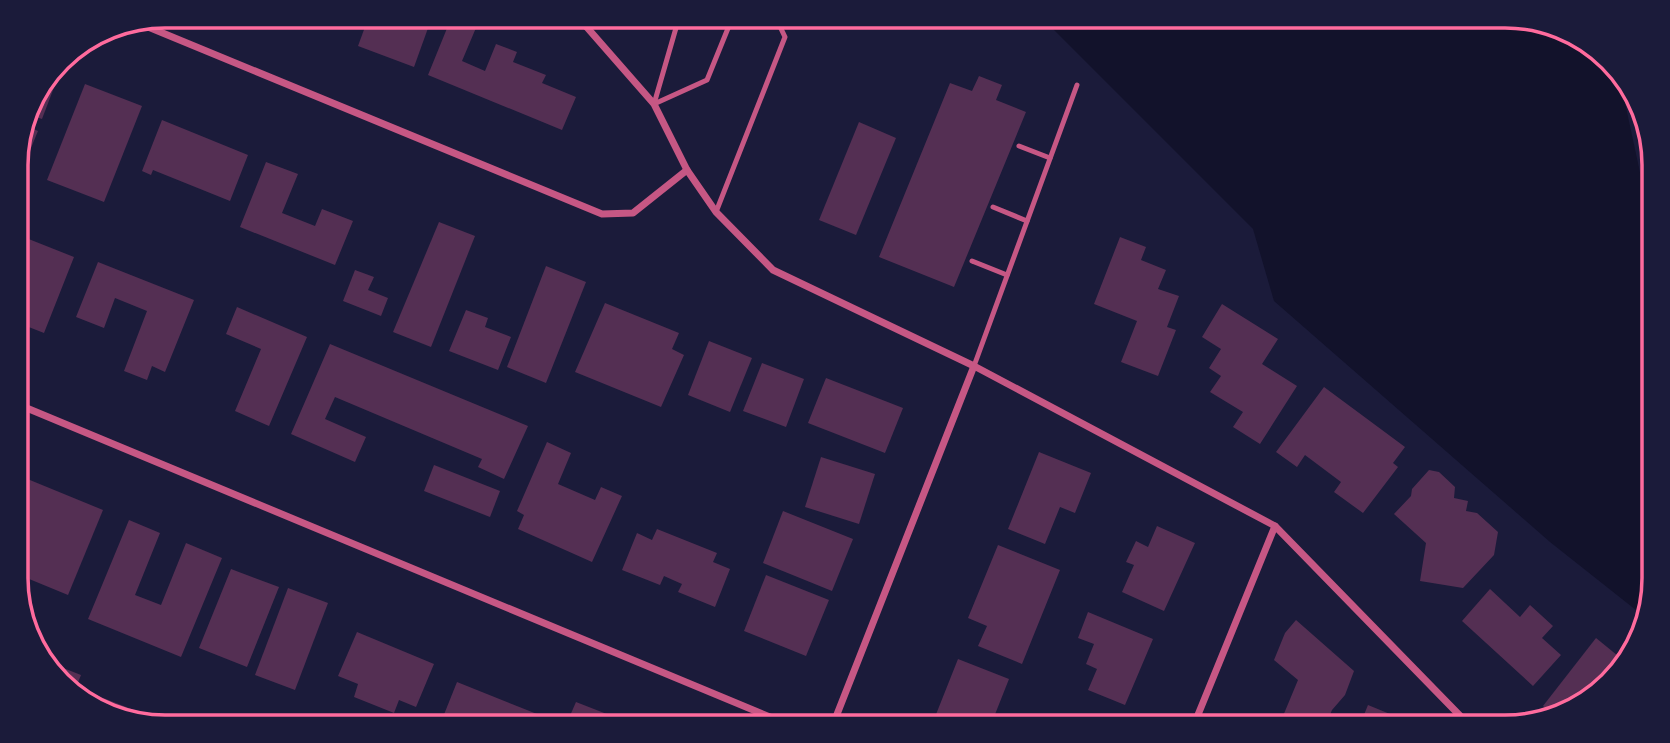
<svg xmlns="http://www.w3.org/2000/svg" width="1670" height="743" viewBox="0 0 1670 743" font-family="'Nunito Sans',sans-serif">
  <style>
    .water { fill: #12122b }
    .building { fill: #542f53 }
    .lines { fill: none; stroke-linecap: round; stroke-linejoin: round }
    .service { stroke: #c65784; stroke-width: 5 }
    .minor { stroke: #c65784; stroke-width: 7 }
    .rim { fill: none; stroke: #ff6b9d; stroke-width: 3.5 }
  </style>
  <rect width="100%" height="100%" fill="#1b1b3a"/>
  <polygon class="water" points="1040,16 1505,16 1562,27 1620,72 1621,84 1653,233 1654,578 1646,618 1550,542 1274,301 1253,229"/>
  <g class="building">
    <polygon points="369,16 432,17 414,67 358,46"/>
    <polygon points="452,16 481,16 462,61 485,71 496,44 517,52 513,62 546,75 542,83 576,97 562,130 428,75"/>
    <polygon points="61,60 64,61 42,119 27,114 31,99"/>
    <polygon points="979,76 1002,85 996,100 1026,112 954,287 879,257 950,83 972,91"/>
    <polygon points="85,84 142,106 104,202 47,180"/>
    <polygon points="162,120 248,155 230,201 153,170 151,175 142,171"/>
    <polygon points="859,122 896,138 856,235 819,220"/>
    <polygon points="24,125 38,131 16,184 16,155"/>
    <polygon points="266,162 298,174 282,213 315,226 322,209 353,221 335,265 240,227"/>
    <polygon points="439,222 475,236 431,347 393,332"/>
    <polygon points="16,234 74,257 44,333 16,322 24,302 16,299"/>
    <polygon points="1120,237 1146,247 1141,260 1166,270 1158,289 1179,296 1167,327 1176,330 1158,376 1121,362 1137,321 1094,304"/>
    <polygon points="98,262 194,300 165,372 152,366 147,380 124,371 147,311 115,298 104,328 76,317"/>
    <polygon points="546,266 586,282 546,383 507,367"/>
    <polygon points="355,270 374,277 368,290 388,298 381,316 343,301"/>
    <polygon points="605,303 679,333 672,349 684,355 661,407 575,372"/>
    <polygon points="1222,304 1278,339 1262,364 1297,386 1260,444 1233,427 1243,412 1210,392 1221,376 1209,368 1221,349 1202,337"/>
    <polygon points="237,307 307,337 269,426 235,411 261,349 226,334"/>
    <polygon points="466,310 488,318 485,327 511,337 498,370 449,351"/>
    <polygon points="709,341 752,358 730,412 688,395"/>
    <polygon points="330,344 528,426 504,479 478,467 482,459 335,397 325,419 366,437 355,462 291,434"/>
    <polygon points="762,363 804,379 786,427 743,411"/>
    <polygon points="826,378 903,408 885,453 808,423"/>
    <polygon points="1324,387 1405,447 1393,463 1398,467 1363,513 1334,492 1341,482 1305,455 1297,467 1276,452"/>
    <polygon points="547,442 571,453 558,484 595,500 601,487 622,496 592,562 518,529 524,515 517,511"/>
    <polygon points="1039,452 1091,473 1075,513 1060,507 1045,544 1008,529"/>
    <polygon points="821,457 875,474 859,524 805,507"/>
    <polygon points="434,465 500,491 490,517 424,491"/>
    <polygon points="1429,470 1439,472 1455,487 1454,498 1468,501 1466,511 1477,513 1498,532 1494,555 1463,588 1420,581 1426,543 1394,514 1411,496 1412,489"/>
    <polygon points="25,478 103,510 68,595 17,574 17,497"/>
    <polygon points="783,511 853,539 832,591 763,563"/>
    <polygon points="129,520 160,533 135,595 161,605 186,543 222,558 181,657 88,619"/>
    <polygon points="1157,526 1195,543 1164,611 1122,592 1134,565 1126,562 1136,541 1148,547"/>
    <polygon points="657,529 717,553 713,562 730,569 715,607 678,592 682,584 664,576 660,585 622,570 637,533 652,540"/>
    <polygon points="998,545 1060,570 1022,664 978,646 987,626 968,618"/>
    <polygon points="231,569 279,587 247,667 199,648"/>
    <polygon points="766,575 829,600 806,656 744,631"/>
    <polygon points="288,588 328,603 295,690 255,675"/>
    <polygon points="1490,589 1520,617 1530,605 1553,626 1542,638 1561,655 1533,686 1462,621"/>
    <polygon points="1088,612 1153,639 1125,705 1088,690 1097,669 1086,664 1094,644 1078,638"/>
    <polygon points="1296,620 1354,671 1345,695 1332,710 1325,727 1310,727 1283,716 1298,680 1274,660 1285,633"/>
    <polygon points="357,632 434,664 416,707 399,700 394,713 354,697 358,684 338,676"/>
    <polygon points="1596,638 1623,660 1588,702 1553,714 1543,706"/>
    <polygon points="958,659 1009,679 990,727 975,724 974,727 931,727"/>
    <polygon points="43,660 81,675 75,690 46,668"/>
    <polygon points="457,682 537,714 531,727 439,727"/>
    <polygon points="93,694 177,727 165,727 108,716 90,702"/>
    <polygon points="576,702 640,727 565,727"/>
    <polygon points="1368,705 1407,721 1405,727 1359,727"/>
  </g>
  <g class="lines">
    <g class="service">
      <polyline points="654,104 707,80 733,16"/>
      <polyline points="654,104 678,21 668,16"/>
      <polyline points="1019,146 1050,158"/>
      <polyline points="993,207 1027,221"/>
      <polyline points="716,212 785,37 775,16"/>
      <polyline points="972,261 1007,275"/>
      <polyline points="974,366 1077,85"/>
    </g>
    <g class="minor">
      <polyline points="577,16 654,104 687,170 716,212 773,270 974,366 1275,526 1471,727"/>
      <polyline points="136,22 602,214 633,213 687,170"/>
      <polyline points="17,404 794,727"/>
      <polyline points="832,727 974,366"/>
      <polyline points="1193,727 1275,526"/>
    </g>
  </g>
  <path d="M0 0H1670V743H0ZM165 28H1505A137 137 0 0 1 1642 165V578A137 137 0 0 1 1505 715H165A137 137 0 0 1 28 578V165A137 137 0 0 1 165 28Z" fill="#1b1b3a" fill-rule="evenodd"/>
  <path class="rim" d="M165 28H1505A137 137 0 0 1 1642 165V578A137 137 0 0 1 1505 715H165A137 137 0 0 1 28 578V165A137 137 0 0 1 165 28Z"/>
</svg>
